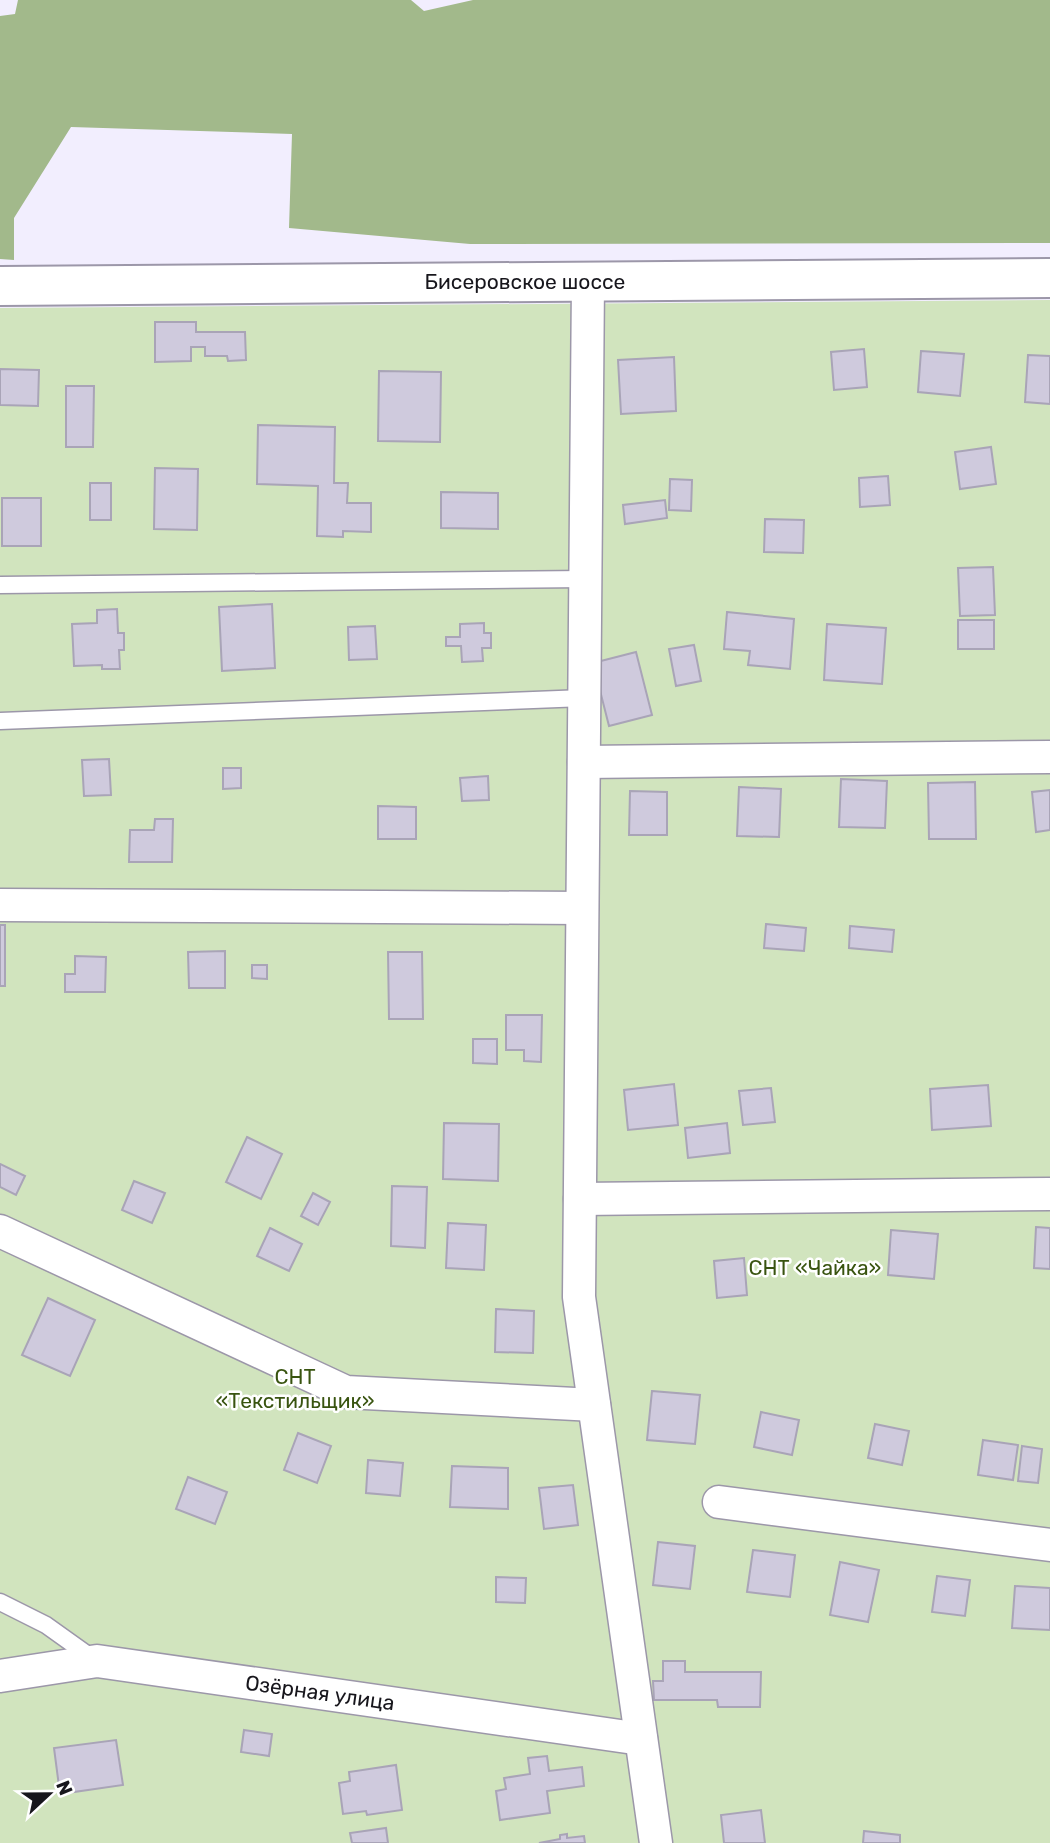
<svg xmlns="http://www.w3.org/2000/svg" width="1050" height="1843" viewBox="0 0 1050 1843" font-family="Rubik,sans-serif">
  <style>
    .green { fill: #d1e4be }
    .forest { fill: #a2b98b }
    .building { fill: #cfcadd; stroke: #a9a4b7; stroke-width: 2 }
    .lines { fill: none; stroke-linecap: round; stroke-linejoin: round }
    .service-casing { stroke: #9c97a9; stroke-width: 19 }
    .minor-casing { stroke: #9c97a9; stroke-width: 35 }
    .secondary-casing { stroke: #9c97a9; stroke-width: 42 }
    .service { stroke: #fff; stroke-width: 16 }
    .minor { stroke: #fff; stroke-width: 32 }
    .secondary { stroke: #fff; stroke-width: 38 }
    .labels { text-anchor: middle; stroke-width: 5; stroke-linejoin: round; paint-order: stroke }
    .street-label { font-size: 21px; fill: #17161c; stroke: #fff }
    .park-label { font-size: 21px; fill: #395410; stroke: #fff }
  </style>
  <rect width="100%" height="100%" fill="#f2eefe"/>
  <polygon class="green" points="1050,300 1050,1843 0,1843 0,308"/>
  <polygon class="forest" points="18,0 411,0 424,11 473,0 1050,0 1050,243 470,244 289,228 292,134 71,127 14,218 14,260 0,259 0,16 15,14"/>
  <g class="building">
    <polygon points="155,322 196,322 196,332 245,332 246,360 228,361 227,356 205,356 205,347 191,347 191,361 155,362"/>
    <polygon points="864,349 867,387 834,390 831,352"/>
    <polygon points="921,351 964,354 960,396 918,392"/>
    <polygon points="1028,355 1050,356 1050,404 1025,402"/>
    <polygon points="674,357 676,411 621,414 618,360"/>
    <polygon points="0,369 39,370 38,406 0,405"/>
    <polygon points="379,371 441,372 440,442 378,441"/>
    <polygon points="66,386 94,386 93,447 66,447"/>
    <polygon points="258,425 335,427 334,483 348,483 347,503 371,503 371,532 343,531 343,537 317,536 318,486 257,484"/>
    <polygon points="991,447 996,484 960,489 955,452"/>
    <polygon points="155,468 198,469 197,530 154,529"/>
    <polygon points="888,476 890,505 860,507 859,478"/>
    <polygon points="670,479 692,480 691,511 669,510"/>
    <rect x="90" y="483" width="21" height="37"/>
    <polygon points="441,492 498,493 498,529 441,528"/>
    <rect x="2" y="498" width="39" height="48"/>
    <polygon points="665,500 667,518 625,524 623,505"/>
    <polygon points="765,519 804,520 803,553 764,552"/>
    <polygon points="993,567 995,615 960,616 958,568"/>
    <polygon points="272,604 275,668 222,671 219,607"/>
    <polygon points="117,609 118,633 124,633 124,650 119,650 120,669 102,669 102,665 74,666 72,624 97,623 97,610"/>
    <polygon points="727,612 794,619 790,669 748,665 750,651 724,649"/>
    <rect x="958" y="620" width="36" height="29"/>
    <polygon points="484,623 484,633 491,633 491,648 482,648 483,661 462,662 461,646 446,646 446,637 460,637 460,624"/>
    <polygon points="827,624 886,628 882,684 824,680"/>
    <polygon points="375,626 377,659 349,660 348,627"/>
    <polygon points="694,645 701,681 676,686 669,649"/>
    <polygon points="636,652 652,715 609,726 593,663"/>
    <polygon points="109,759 111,795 84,796 82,760"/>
    <polygon points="223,768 241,768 241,788 223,789"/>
    <polygon points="488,776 489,800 462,801 460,778"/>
    <polygon points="841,779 887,781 885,828 839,827"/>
    <polygon points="975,782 976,839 929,839 928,783"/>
    <polygon points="739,787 781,789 779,837 737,836"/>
    <polygon points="1050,790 1050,830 1036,832 1032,792"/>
    <polygon points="630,791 667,792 667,835 629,835"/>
    <polygon points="378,806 416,807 416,839 378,839"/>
    <polygon points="155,819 173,819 172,862 129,862 130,830 154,830"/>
    <polygon points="766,924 806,928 804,951 764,948"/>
    <rect x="0" y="925" width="5" height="61"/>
    <polygon points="850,926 894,930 892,952 849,948"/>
    <polygon points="225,951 225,988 189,988 188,952"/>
    <polygon points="388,952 422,952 423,1019 389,1019"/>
    <polygon points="75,956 106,957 105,992 65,992 65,974 75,974"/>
    <polygon points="252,965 267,965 267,979 252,978"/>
    <polygon points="506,1015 542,1015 541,1062 524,1061 524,1050 506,1050"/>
    <polygon points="473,1039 497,1039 497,1064 473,1063"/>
    <polygon points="674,1084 678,1125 628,1130 624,1090"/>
    <polygon points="988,1085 991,1126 932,1130 930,1089"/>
    <polygon points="771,1088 775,1122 743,1125 739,1091"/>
    <polygon points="444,1123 499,1124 498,1181 443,1179"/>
    <polygon points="727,1123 730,1153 688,1158 685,1128"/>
    <polygon points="247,1137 282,1154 261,1199 226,1182"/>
    <polygon points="0,1164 25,1176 16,1195 0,1187"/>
    <polygon points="134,1181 165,1193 152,1223 122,1210"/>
    <polygon points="392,1186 427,1187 425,1248 391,1246"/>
    <polygon points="313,1193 330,1202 318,1225 301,1216"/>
    <polygon points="448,1223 486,1225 484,1270 446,1268"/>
    <polygon points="1036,1227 1050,1228 1050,1269 1034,1268"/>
    <polygon points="270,1228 302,1244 289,1271 257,1256"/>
    <polygon points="891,1230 938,1234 934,1279 888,1275"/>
    <polygon points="744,1258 747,1295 717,1298 714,1261"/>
    <polygon points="48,1298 95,1320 70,1376 22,1355"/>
    <polygon points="496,1309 534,1311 533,1353 495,1352"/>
    <polygon points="652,1391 700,1395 695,1444 647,1440"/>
    <polygon points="761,1412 799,1420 792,1455 754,1447"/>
    <polygon points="875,1424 909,1431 902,1465 868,1458"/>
    <polygon points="298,1433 331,1446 317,1483 284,1470"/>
    <polygon points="983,1440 1018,1445 1013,1480 978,1475"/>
    <polygon points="1022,1446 1042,1449 1038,1483 1018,1481"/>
    <polygon points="368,1460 403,1463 400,1496 366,1493"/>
    <polygon points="452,1466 508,1468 508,1509 450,1507"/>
    <polygon points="188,1477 227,1492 215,1524 176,1509"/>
    <polygon points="573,1485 578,1525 544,1529 539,1488"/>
    <polygon points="658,1542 695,1546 690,1589 653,1585"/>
    <polygon points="753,1550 795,1555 790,1597 747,1592"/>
    <polygon points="840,1562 879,1570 868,1622 830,1615"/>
    <polygon points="937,1576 970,1580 965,1616 932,1612"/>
    <polygon points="496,1577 526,1578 525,1603 496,1602"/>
    <polygon points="1015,1586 1050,1588 1050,1630 1012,1628"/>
    <polygon points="663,1661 685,1661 685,1672 761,1672 760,1707 718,1707 717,1700 654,1700 653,1681 663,1681"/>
    <polygon points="244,1730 272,1734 269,1756 241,1752"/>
    <polygon points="116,1740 123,1785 60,1794 54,1748"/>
    <polygon points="547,1756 549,1771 582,1767 584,1786 547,1791 550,1813 500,1820 496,1791 506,1789 504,1778 530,1774 528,1758"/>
    <polygon points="396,1765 402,1810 367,1815 366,1811 343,1814 339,1783 350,1781 349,1772"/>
    <polygon points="761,1810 765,1843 724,1843 721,1815"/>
    <polygon points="386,1828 388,1843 352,1843 350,1833"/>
    <polygon points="864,1831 900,1835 900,1843 863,1843"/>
    <polygon points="567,1834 567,1838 584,1836 585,1843 539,1843 560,1839 560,1835"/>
  </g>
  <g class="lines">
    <g class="service-casing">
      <g id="service">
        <polyline points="0,585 585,579"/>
        <polyline points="0,721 584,698"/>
        <polyline points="0,1602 46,1625 95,1660"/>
      </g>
    </g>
    <g class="minor-casing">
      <g id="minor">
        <polyline points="588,281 579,1297 656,1843"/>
        <polyline points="584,762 1050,757"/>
        <polyline points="0,905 582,908"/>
        <polyline points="580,1199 1050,1194"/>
        <polyline points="0,1231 346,1392 594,1405"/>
        <polyline points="719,1502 1050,1545"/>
        <polyline points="0,1676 97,1661 641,1739"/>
      </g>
    </g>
    <g class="secondary-casing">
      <polyline id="secondary" points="0,286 1050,278"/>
    </g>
    <use href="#service" class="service"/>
    <use href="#minor" class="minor"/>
    <use href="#secondary" class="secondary"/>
  </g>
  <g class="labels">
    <g class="street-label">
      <text x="525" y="289">Бисеровское шоссе</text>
      <text transform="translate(320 1693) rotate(8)" y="7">Озёрная улица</text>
    </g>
    <g class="park-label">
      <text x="815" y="1275">СНТ «Чайка»</text>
      <text x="295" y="1384">СНТ<tspan x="295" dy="24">«Текстильщик»</tspan></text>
    </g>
  </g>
  <g transform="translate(49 1794) rotate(68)" stroke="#ffffff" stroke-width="5" paint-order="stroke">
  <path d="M0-5L12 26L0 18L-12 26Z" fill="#17161c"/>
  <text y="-10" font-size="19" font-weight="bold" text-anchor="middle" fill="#17161c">N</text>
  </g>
</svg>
